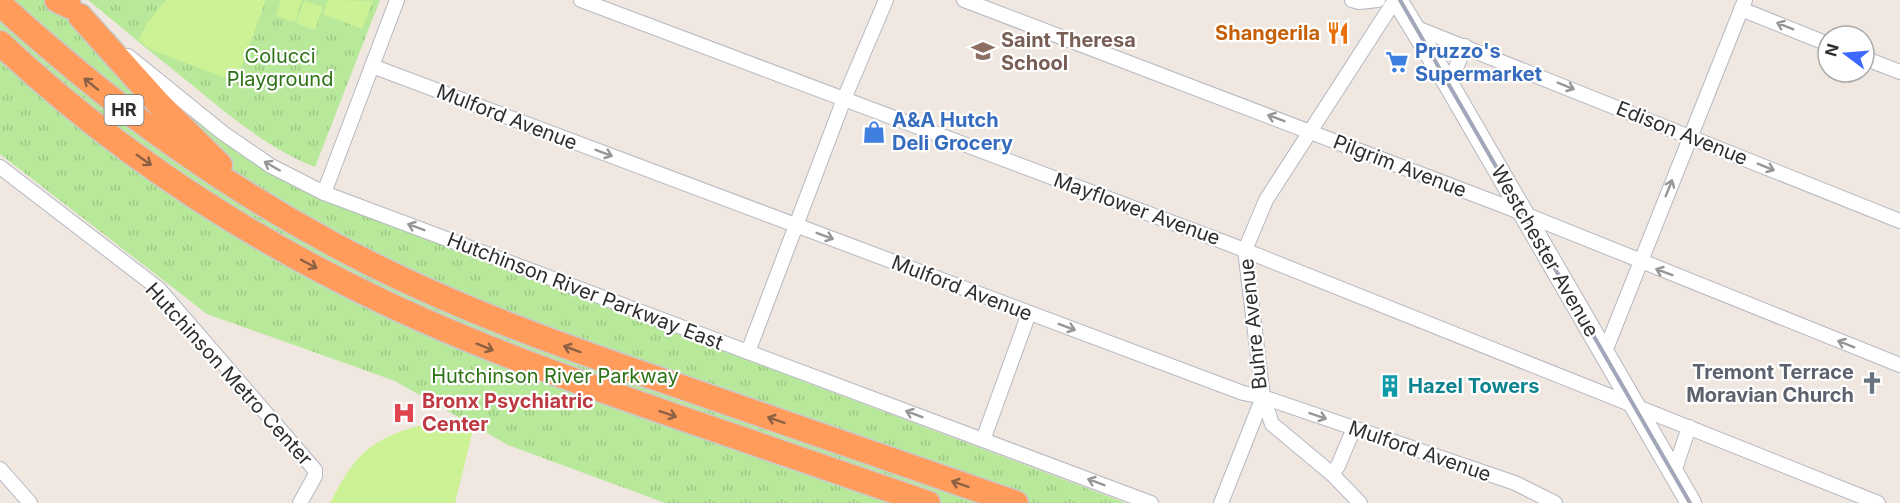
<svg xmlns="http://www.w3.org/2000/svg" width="1900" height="503" viewBox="0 0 1900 503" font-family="Inter,sans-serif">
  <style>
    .park { fill: url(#park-tufts) }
    .pitch { fill: #cdf195 }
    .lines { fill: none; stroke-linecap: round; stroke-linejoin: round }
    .street-casing { stroke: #b4b7c2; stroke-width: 16 }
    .secondary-casing { stroke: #b4b7c2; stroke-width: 22 }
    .highway-casing { stroke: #c9c9c9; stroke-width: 27 }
    .street { stroke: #fff; stroke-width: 14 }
    .secondary { stroke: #fff; stroke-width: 20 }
    .highway { stroke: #ff9c5c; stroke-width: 24 }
    .rail { stroke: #a2a6b9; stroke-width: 4 }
    .oneway { stroke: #969696 }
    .oneway2 { stroke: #8c6043 }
    .labels { text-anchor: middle; stroke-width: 4.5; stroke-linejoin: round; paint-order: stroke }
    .shield { fill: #fff; stroke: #6d6d6d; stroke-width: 1.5 }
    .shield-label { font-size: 18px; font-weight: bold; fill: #2e2e2e }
    .food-label { font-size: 20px; font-weight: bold; fill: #c56008; stroke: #fff; text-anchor: end }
    .education-label { font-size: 20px; font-weight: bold; fill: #785e54; stroke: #fff; text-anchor: start }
    .shop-label { font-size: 20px; font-weight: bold; fill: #366cbe; stroke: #fff; text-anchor: start }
    .park-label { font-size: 20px; fill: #2d7216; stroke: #fff }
    .street-label { font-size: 20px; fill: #2e2e2e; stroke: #fff }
    .worship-label { font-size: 20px; font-weight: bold; fill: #5b616d; stroke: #fff; text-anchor: end }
    .culture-label { font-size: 20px; font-weight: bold; fill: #0d838f; stroke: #fff; text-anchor: start }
    .health-label { font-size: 20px; font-weight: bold; fill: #be3a42; stroke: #fff; text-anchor: start }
  </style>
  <defs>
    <pattern id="park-tufts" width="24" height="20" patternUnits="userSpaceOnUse" patternTransform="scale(1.5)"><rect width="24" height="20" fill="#b8e99a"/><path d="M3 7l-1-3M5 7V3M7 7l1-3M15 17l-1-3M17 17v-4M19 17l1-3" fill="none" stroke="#9ec885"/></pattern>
  </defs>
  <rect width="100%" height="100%" fill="#f0e8e0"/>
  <g class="park">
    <polygon points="0,0 53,0 214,136 267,172 322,200 1126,503 665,503 508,445 395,381 207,314 0,154"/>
    <path d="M88 0H380L315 167C269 149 231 117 192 85 157 57 123 29 88 0Z"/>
  </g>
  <g class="pitch">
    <polygon points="166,0 266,0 238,75 229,79 151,50 139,40 147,23"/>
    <polygon points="281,0 302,0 295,22 276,16"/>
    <polygon points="328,0 373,1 362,29 323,14"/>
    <polygon points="304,1 323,7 315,30 296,23"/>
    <path d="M418 426H450L473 430 455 503H330C353 458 368 440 418 426Z"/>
  </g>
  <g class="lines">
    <g class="street-casing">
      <g id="street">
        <polyline points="581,0 1229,244 1878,503"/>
        <polyline points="964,0 1507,207 1900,365"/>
        <polyline points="1352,0 1359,2 1378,0"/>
        <polyline points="1741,9 1828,44"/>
        <polyline points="1414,27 1900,221"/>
        <polyline points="128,56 223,133 271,166 324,193 1151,503"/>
        <polyline points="1864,58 1900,72"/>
        <polyline points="372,66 1243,393 1263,397 1515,483 1555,503"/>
        <polyline points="1449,85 1465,46"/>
        <polyline points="0,167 159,289 315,470 315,476 300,503"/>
        <polyline points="324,193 397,0"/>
        <polyline points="748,352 844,99 886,0"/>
        <polyline points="1604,354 1745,0"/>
        <polyline points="1263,397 1272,424 1332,474 1360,503"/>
        <polyline points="983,440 1029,313"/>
        <polyline points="0,469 30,503"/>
        <polyline points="1674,472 1689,427"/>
        <polyline points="1332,474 1338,466 1354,428"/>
        <polyline points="1221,503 1263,397 1245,250 1266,200 1395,0"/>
      </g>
    </g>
    <g class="secondary-casing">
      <polyline id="secondary" points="1397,0 1449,85 1691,503"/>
    </g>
    <g class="highway-casing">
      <g id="highway">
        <polyline points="57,0 69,6"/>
        <path d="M0 4C103 98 206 175 329 242 444 305 567 348 690 390 799 428 907 465 1016 503"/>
        <polyline points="80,16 159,104 220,165"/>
        <path d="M0 43C107 144 234 229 367 294 469 344 577 382 684 419 765 447 847 475 928 503"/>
      </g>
    </g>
    <use href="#street" class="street"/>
    <use href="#secondary" class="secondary"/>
    <use href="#highway" class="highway"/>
    <polyline class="rail" points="1400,0 1690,503"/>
  </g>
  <defs><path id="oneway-shaft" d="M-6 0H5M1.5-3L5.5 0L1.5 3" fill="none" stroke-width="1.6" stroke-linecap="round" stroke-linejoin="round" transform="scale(1.5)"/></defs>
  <g class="oneway">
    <use href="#oneway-shaft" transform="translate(1785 26) rotate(-158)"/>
    <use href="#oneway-shaft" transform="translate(1566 86) rotate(22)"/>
    <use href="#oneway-shaft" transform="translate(1276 118) rotate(-159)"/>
    <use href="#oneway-shaft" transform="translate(604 153) rotate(21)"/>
    <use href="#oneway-shaft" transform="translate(272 166) rotate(-150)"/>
    <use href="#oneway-shaft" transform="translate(1766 167) rotate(22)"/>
    <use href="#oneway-shaft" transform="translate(1669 188) rotate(-68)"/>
    <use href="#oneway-shaft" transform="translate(416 227) rotate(-159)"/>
    <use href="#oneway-shaft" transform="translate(825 236) rotate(21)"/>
    <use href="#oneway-shaft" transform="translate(1664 272) rotate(-159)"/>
    <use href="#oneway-shaft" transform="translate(1067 327) rotate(20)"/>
    <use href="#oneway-shaft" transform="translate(1846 344) rotate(-158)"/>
    <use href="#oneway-shaft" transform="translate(914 414) rotate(-159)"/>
    <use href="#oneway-shaft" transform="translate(1318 416) rotate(19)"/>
    <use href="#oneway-shaft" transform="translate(1096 482) rotate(-159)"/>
  </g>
  <g class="oneway2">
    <use href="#oneway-shaft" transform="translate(91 84) rotate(-141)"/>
    <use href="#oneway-shaft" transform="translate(144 160) rotate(35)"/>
    <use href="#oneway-shaft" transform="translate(309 264) rotate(28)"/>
    <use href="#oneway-shaft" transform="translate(485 347) rotate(22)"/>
    <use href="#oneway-shaft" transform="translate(572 349) rotate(-160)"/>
    <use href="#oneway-shaft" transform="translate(668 414) rotate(19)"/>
    <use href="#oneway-shaft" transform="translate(776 420) rotate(-161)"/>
    <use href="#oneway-shaft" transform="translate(960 484) rotate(-161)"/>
  </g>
  <defs>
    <g id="restaurant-bare" transform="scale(1.8)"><path d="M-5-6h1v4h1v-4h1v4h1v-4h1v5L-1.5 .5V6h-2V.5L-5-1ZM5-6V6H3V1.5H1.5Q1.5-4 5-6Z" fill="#e8710a" stroke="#fff" stroke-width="2.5" paint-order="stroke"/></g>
    <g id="school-bare" transform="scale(1.8)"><path d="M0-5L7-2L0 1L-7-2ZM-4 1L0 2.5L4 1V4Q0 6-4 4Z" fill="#8d6e63" stroke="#fff" stroke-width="2.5" paint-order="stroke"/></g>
    <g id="supermarket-bare" transform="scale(1.8)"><path d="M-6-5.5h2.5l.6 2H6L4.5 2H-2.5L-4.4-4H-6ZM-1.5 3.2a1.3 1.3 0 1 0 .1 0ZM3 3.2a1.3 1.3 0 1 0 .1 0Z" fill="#3f7fe0" stroke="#fff" stroke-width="2.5" paint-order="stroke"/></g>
    <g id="shop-bare" transform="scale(1.8)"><path d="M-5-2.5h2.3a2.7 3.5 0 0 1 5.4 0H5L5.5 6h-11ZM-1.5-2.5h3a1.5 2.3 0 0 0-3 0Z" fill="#3f7fe0" stroke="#fff" stroke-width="2.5" paint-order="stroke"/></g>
    <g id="church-bare" transform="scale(1.8)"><path d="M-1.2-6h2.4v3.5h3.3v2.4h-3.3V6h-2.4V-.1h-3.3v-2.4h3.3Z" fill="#6b7280" stroke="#fff" stroke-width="2.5" paint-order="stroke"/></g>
    <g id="building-bare" transform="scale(1.8)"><path d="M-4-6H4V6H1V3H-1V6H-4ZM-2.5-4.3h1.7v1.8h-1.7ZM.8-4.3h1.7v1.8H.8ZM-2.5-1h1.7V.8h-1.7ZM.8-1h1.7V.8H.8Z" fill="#0f9aa8" stroke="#fff" stroke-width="2.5" paint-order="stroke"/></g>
    <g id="hospital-bare" transform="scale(1.8)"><path d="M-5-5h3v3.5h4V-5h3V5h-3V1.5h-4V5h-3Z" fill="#e0444e" stroke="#fff" stroke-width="2.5" paint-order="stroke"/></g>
  </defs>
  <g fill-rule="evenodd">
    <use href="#restaurant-bare" x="1338" y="33"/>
    <use href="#school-bare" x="983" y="51"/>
    <use href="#supermarket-bare" x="1397" y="62"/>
    <use href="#shop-bare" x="874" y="132"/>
    <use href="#church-bare" x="1872" y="383"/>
    <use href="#building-bare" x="1390" y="386"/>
    <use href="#hospital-bare" x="404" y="413"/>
  </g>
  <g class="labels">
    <rect class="shield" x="104.5" y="95" width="39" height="30" rx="4.5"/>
    <g class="shield-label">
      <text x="124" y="116">HR</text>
    </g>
    <g class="food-label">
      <text x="1320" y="40">Shangerila</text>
    </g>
    <g class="education-label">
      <text x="1001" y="47">Saint Theresa<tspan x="1001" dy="23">School</tspan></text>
    </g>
    <g class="shop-label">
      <text x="1415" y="58">Pruzzo's<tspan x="1415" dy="23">Supermarket</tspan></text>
      <text x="892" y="127">A&amp;A Hutch<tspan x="892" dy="23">Deli Grocery</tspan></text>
    </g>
    <g class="park-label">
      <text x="280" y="63">Colucci<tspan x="280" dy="23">Playground</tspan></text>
      <text x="555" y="383">Hutchinson River Parkway</text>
    </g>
    <g class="street-label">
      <text transform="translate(507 117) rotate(21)" y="7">Mulford Avenue</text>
      <text transform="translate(1682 133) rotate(22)" y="7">Edison Avenue</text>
      <text transform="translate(1400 166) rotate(21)" y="7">Pilgrim Avenue</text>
      <text transform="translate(1137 209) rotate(20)" y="7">Mayflower Avenue</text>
      <text transform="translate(1545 251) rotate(60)" y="7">Westchester Avenue</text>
      <text transform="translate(962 288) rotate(21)" y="7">Mulford Avenue</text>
      <text transform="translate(585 291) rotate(21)" y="7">Hutchinson River Parkway East</text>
      <text transform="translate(1253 324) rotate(-96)" y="7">Buhre Avenue</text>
      <text transform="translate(229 374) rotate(48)" y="7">Hutchinson Metro Center</text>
      <text transform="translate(1420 451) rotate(19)" y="7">Mulford Avenue</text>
    </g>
    <g class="worship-label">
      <text x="1854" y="379">Tremont Terrace<tspan x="1854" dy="23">Moravian Church</tspan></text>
    </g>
    <g class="culture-label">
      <text x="1408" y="393">Hazel Towers</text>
    </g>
    <g class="health-label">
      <text x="422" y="408">Bronx Psychiatric<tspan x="422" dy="23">Center</tspan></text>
    </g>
  </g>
  <g transform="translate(1846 54) rotate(286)"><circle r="28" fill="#ffffff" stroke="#ababab" stroke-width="1.5"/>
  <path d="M0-4.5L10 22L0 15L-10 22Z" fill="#3e69ff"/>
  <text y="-9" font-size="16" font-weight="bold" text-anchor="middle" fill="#2e2e2e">N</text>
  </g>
</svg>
